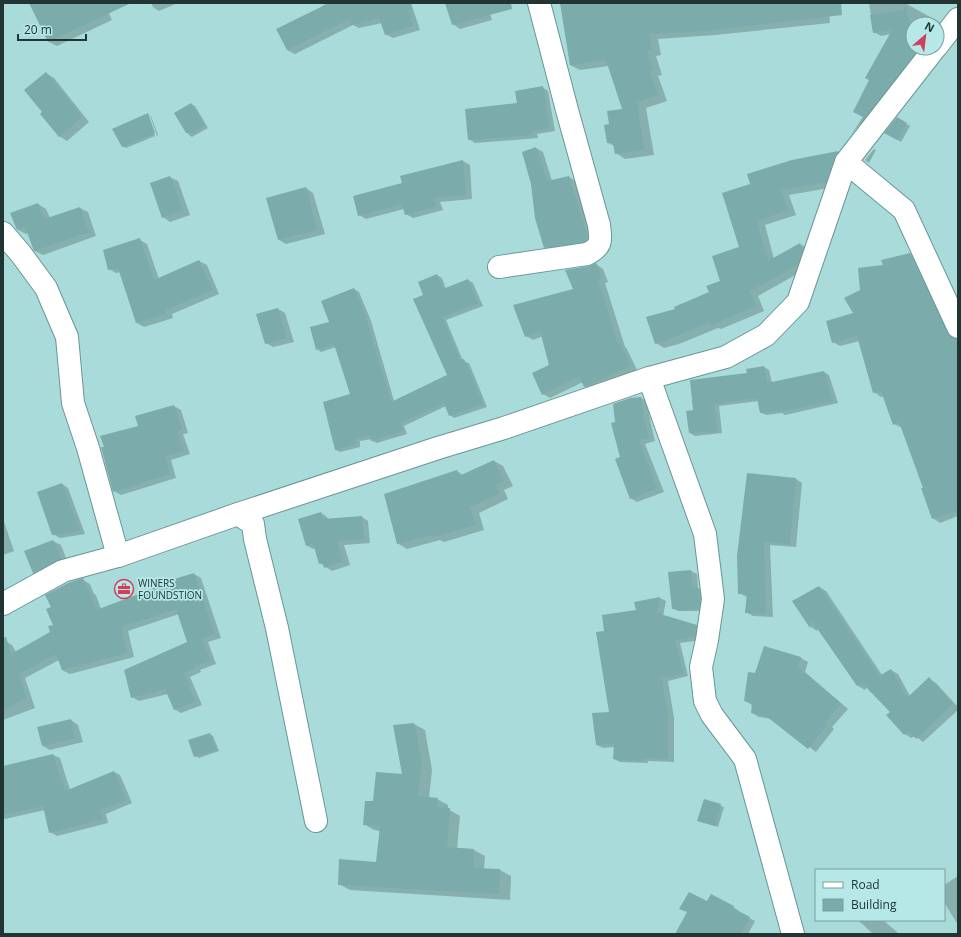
<svg xmlns="http://www.w3.org/2000/svg" width="961" height="937" viewBox="0 0 961 937" font-family="'Open Sans',sans-serif">
  <style>
    .shadow { fill: #0003 }
    .building { fill: #7bacab }
    .lines { fill: none; stroke-linecap: round; stroke-linejoin: round }
    .street-casing { stroke: #679796; stroke-width: 24 }
    .street { stroke: #fff; stroke-width: 22 }
    .labels { text-anchor: middle; stroke-width: 3.5; stroke-linejoin: round; paint-order: stroke }
    .poi-label { font-size: 10px; fill: #213535; stroke: #b5e8e6; text-anchor: start }
  </style>
  <rect width="100%" height="100%" fill="#a8dbd9"/>
  <g class="shadow">
    <polygon points="33,3 104,3 112,20 57,46 49,42 31,4"/>
    <polygon points="151,3 178,3 159,11 153,7"/>
    <polygon points="328,3 411,3 420,30 393,38 385,34 382,23 359,28 353,25 295,54 287,50 323,7 322,6"/>
    <polygon points="447,3 487,3 492,20 460,29 453,24"/>
    <polygon points="561,3 828,3 830,23 715,35 658,39 661,55 656,56 662,75 658,76 667,101 646,108 654,155 625,159 616,153 615,146 608,143 610,125 623,110 609,66 580,70 570,65"/>
    <polygon points="869,3 905,3 946,26 937,37 937,24 913,24 913,48 929,48 858,138 853,135 864,117 891,34 881,36 874,32"/>
    <polygon points="46,73 54,78 89,122 67,141 59,136 44,113"/>
    <polygon points="542,87 548,91 555,131 537,134 538,138 475,143 469,139"/>
    <polygon points="191,104 195,106 208,128 192,137 189,135 175,114"/>
    <polygon points="148,114 151,116 158,135 157,136 150,115 148,115 155,136 126,148 122,146"/>
    <polygon points="897,119 910,126 901,142 886,133"/>
    <polygon points="536,148 543,152 552,181 569,177 575,181 594,239 594,242 551,251 545,247"/>
    <polygon points="874,149 876,150 869,163 865,160"/>
    <polygon points="838,152 847,157 835,187 789,195 796,215 765,225 774,259 800,244 809,249 806,269 758,296 764,311 721,329 718,328 679,344 664,348 656,343 676,309 710,293 721,281 740,248 752,184 792,161"/>
    <polygon points="463,161 470,165 472,199 440,202 443,210 413,218 406,214 404,209 366,219 359,215 403,183 401,176"/>
    <polygon points="170,177 178,181 190,215 170,222 163,217"/>
    <polygon points="306,188 313,193 325,234 286,244 279,240"/>
    <polygon points="38,204 46,209 50,218 80,208 88,212 96,236 43,255 35,251 29,233 26,234 18,230"/>
    <polygon points="140,240 147,244 159,279 199,261 207,265 219,294 172,314 173,318 144,327 137,323 121,272 116,273 109,269"/>
    <polygon points="910,254 917,259 954,337 956,340 958,340 958,516 940,523 933,518 924,489 902,428 894,424 884,396 881,397 874,392 860,341 840,346 833,342 854,314 861,290 884,266"/>
    <polygon points="596,264 603,269 608,282 605,283 625,347 627,349 637,370 592,391 585,386 583,382 550,398 543,394 550,366 543,336 533,340 526,336 575,290 589,267"/>
    <polygon points="437,275 442,278 446,289 468,280 473,283 483,306 446,320 463,361 469,363 487,407 454,418 450,415 446,406 404,426 407,434 377,443 372,441 372,439 360,441 360,447 340,452 336,450 351,395 336,347 321,352 317,349 331,323 354,289 359,292 371,321 394,401 448,375 424,295"/>
    <polygon points="278,309 285,313 294,342 273,347 266,343"/>
    <polygon points="764,367 769,370 772,383 824,372 829,375 838,403 785,415 782,413 766,415 760,412 759,401 719,406 722,433 695,436 690,433 695,411 748,374"/>
    <polygon points="641,398 648,402 650,420 655,441 645,444 664,492 637,502 630,498 621,458 616,423 631,399"/>
    <polygon points="174,406 181,410 188,433 183,434 190,454 171,460 176,478 121,495 114,491 105,447"/>
    <polygon points="494,461 503,466 513,486 504,490 508,499 479,513 484,530 444,542 440,540 407,549 397,543 457,471 463,475"/>
    <polygon points="796,479 802,483 796,547 770,545 773,617 753,616 746,612 747,597 739,593 738,556"/>
    <polygon points="62,484 68,488 85,534 60,538 53,534"/>
    <polygon points="321,513 327,517 328,520 362,517 368,521 370,543 344,545 350,565 332,571 320,563 316,548 313,549 306,545"/>
    <polygon points="3,519 14,551 3,555"/>
    <polygon points="53,541 61,545 68,563 41,577 33,573"/>
    <polygon points="691,571 697,574 698,588 704,592 705,611 678,611 673,608"/>
    <polygon points="194,574 201,578 221,638 208,642 216,664 200,670 201,672 190,677 202,705 181,713 174,709 168,694 139,701 132,697 188,642 179,614 128,631 134,657 70,674 62,670 59,660 25,678 35,708 3,720 3,642 5,641 12,645 16,652 51,633 54,625 52,607 83,580 90,584 94,594 96,595 101,609"/>
    <polygon points="819,587 826,591 882,675 891,670 898,674 910,696 929,679 936,683 958,707 958,710 923,742 915,736 911,738 905,734 891,712 867,687 865,690 858,686 818,628 817,631 811,627 793,602"/>
    <polygon points="660,598 666,601 663,616 696,626 702,630 701,640 680,643 688,676 668,681 674,718 674,762 648,761 648,763 620,762 614,759 614,747 603,748 597,745 610,713 605,632"/>
    <polygon points="765,647 801,658 808,662 805,672 848,709 832,727 834,729 816,752 772,719 759,717 752,713 752,705 745,701 756,674"/>
    <polygon points="71,720 78,725 83,742 50,750 43,746"/>
    <polygon points="414,724 425,730 432,770 429,798 437,799 448,805 448,809 460,816 457,849 474,850 485,856 484,869 500,870 511,876 510,900 350,890 339,884 377,863 380,831 374,830 364,824 374,803 404,775"/>
    <polygon points="210,734 213,736 219,751 199,758 195,756"/>
    <polygon points="53,755 60,758 70,790 114,772 120,775 132,803 106,814 108,823 57,836 50,832 45,810 5,819 3,818 3,767"/>
    <polygon points="704,800 724,807 718,827 702,822"/>
    <polygon points="958,876 958,925 944,902 944,885"/>
    <polygon points="707,902 733,907 739,911 738,912 755,921 748,934 680,934"/>
    <polygon points="858,920 883,920 899,934 873,934"/>
  </g>
  <g class="building">
    <polygon points="29,3 131,3 48,42"/>
    <polygon points="329,3 411,3 412,9 408,10 413,26 385,35 379,18 351,25 350,19 287,50 276,29"/>
    <polygon points="445,3 511,3 512,9 452,25"/>
    <polygon points="560,3 841,3 842,15 705,31 649,34 652,50 647,51 653,70 649,71 658,95 637,102 644,150 615,154 613,143 607,143 604,125 609,124 607,111 622,109 606,60 570,65"/>
    <polygon points="906,6 914,55 851,135 863,117 853,112 869,80 865,78 892,30 873,33 870,15 903,10"/>
    <polygon points="46,72 82,117 59,137 40,114 42,112 24,90"/>
    <polygon points="543,86 550,128 531,131 533,135 468,140 465,109 517,103 515,91"/>
    <polygon points="191,103 205,125 193,133 186,133 174,113"/>
    <polygon points="148,113 155,133 122,147 112,129"/>
    <polygon points="897,117 907,123 897,140 884,133"/>
    <polygon points="536,147 547,181 569,176 587,234 587,239 583,242 544,248 535,218 531,184 522,152"/>
    <polygon points="838,151 834,158 826,182 781,190 788,210 757,221 768,261 800,243 803,249 798,265 750,291 756,306 711,325 711,322 669,339 655,344 646,317 675,309 674,307 709,292 706,286 720,281 712,256 739,247 722,193 750,184 747,174 792,160"/>
    <polygon points="463,160 466,195 434,198 436,206 405,215 402,204 358,216 353,196 402,183 400,176"/>
    <polygon points="170,176 183,210 162,218 150,183"/>
    <polygon points="306,187 317,230 278,240 266,198"/>
    <polygon points="38,203 44,219 80,207 89,232 34,251 25,227 17,230 10,213"/>
    <polygon points="140,238 154,280 199,260 213,290 165,310 166,314 136,323 118,268 108,270 103,250"/>
    <polygon points="910,253 947,332 951,337 958,339 958,511 932,519 921,488 923,488 899,422 893,425 881,391 873,393 857,336 832,343 826,321 853,313 844,298 860,290 858,268 883,265 881,260"/>
    <polygon points="596,263 602,278 598,279 618,344 620,343 631,366 584,387 579,376 542,395 532,373 549,365 540,331 525,337 513,305 573,289 565,270 589,266"/>
    <polygon points="437,274 443,289 468,279 478,303 442,317 460,360 464,359 483,404 449,416 444,403 400,423 403,431 371,441 370,436 356,438 356,444 335,450 323,402 350,394 334,344 316,350 310,327 329,322 321,301 354,288 366,318 391,402 447,375 413,299 423,295 418,282"/>
    <polygon points="278,308 287,338 265,344 256,314"/>
    <polygon points="764,366 767,383 824,371 833,401 779,412 778,410 760,413 757,398 714,404 717,431 689,433 686,411 693,410 690,380 747,373 746,369"/>
    <polygon points="641,397 643,415 649,438 639,440 657,488 630,499 615,459 620,457 611,423 615,422 613,404 630,398"/>
    <polygon points="174,405 182,429 177,431 184,451 165,456 170,474 113,492 101,447 104,447 100,436 138,426 135,416"/>
    <polygon points="494,460 504,481 495,485 499,494 470,507 475,525 433,537 432,535 397,544 384,494 457,470 459,476"/>
    <polygon points="747,473 796,478 790,544 764,542 766,614 745,613 747,594 738,594 737,556"/>
    <polygon points="62,483 80,531 52,535 37,492"/>
    <polygon points="321,512 323,519 362,516 364,539 337,541 343,561 324,568 323,563 319,564 313,543 306,546 298,519"/>
    <polygon points="53,540 61,559 33,573 24,551"/>
    <polygon points="691,570 693,588 698,587 700,602 699,608 688,610 672,609 668,572"/>
    <polygon points="194,573 215,634 202,638 210,661 194,666 195,668 184,673 195,701 174,710 165,689 131,698 124,670 187,642 176,609 121,627 127,653 62,670 56,654 19,674 26,698 3,710 3,638 6,637 11,654 50,632 48,626 53,625 46,609 51,607 45,595 68,583 83,578 88,590 89,590 96,610 152,589 151,586"/>
    <polygon points="819,586 879,676 891,669 907,698 929,677 953,704 916,739 909,731 904,735 886,715 890,712 861,682 857,686 812,621 810,628 792,601"/>
    <polygon points="660,597 657,613 697,625 695,637 675,640 683,673 662,678 668,714 668,759 642,758 642,761 613,759 614,744 596,745 592,713 609,712 596,632 604,631 602,615 636,610 634,602"/>
    <polygon points="764,646 801,657 798,667 841,704 825,722 828,724 808,749 766,716 751,713 752,703 744,701 748,672 755,673"/>
    <polygon points="71,719 75,738 42,746 37,727"/>
    <polygon points="414,723 422,763 418,796 438,798 437,807 450,808 447,847 474,849 474,868 500,869 499,894 338,885 339,859 376,862 380,826 363,825 365,801 373,801 376,772 402,774 393,725"/>
    <polygon points="210,733 216,750 194,757 188,740"/>
    <polygon points="53,754 65,791 114,771 126,800 100,810 102,819 49,833 43,806 3,815 3,766"/>
    <polygon points="704,799 721,804 715,826 697,821"/>
    <polygon points="689,892 707,901 711,894 734,906 733,908 750,917 741,934 675,934 687,912 679,909"/>
  </g>
  <g class="lines">
    <g class="street-casing">
      <g id="street">
        <polyline points="937,46 958,19"/>
        <polyline points="846,162 904,210 958,327"/>
        <polyline points="3,233 21,254 46,288 67,337 73,403 88,448 118,556"/>
        <path d="M499 267 587 254C602 246 601 242 599 225L567 110 539 3"/>
        <polyline points="649,378 705,534 713,599 707,640 701,667 705,701 712,715 745,759 793,934"/>
        <polyline points="238,514 253,524 255,539 277,628 316,821"/>
        <polyline points="3,604 63,571 118,556 238,514 438,448 504,428 649,378 726,357 766,335 798,302 846,162 935,48"/>
      </g>
    </g>
    <use href="#street" class="street"/>
  </g>
  <defs>
    <g id="office-ring" transform="scale(1)"><circle r="9.5" fill="#b5e8e6" stroke="#d0405c" stroke-width="1.5"/><path d="M-6-3h4V-5.5h4V-3h4V5H-6ZM-1-4.5V-3h2v-1.5ZM-6 0V1H6V0Z" fill="#d0405c"/></g>
  </defs>
  <g fill-rule="evenodd">
    <use href="#office-ring" x="124" y="589"/>
  </g>
  <g class="labels">
    <g class="poi-label">
      <text x="138" y="587">WINERS<tspan x="138" dy="12">FOUNDSTION</tspan></text>
    </g>
  </g>
  <rect width="961" height="937" fill="none" stroke="#213535" stroke-width="8"/>
  <rect x="815" y="869" width="130" height="52" fill="#b5e8e6" stroke="#7aa09f"/>
  <rect x="823" y="882" width="20" height="6" fill="#ffffff" stroke="#7aa09f"/>
  <text x="851" y="889" font-size="12" fill="#213535">Road</text>
  <rect x="823" y="899" width="20" height="12" fill="#7bacab" stroke="#7aa09f"/>
  <text x="851" y="909" font-size="12" fill="#213535">Building</text>
  <g transform="translate(925 36) rotate(28)"><circle r="19" fill="#b5e8e6" stroke="#7aa09f"/>
  <path d="M0-3L7 15L0 10L-7 15Z" fill="#d0405c"/>
  <text y="-6" font-size="11" font-weight="bold" text-anchor="middle" fill="#213535">N</text>
  </g>
  <path d="M18 34v6h68v-6" fill="none" stroke="#213535" stroke-width="2"/>
  <text x="24" y="34" font-size="12" fill="#213535" stroke="#b5e8e6" stroke-width="3" paint-order="stroke">20 m</text>
</svg>
